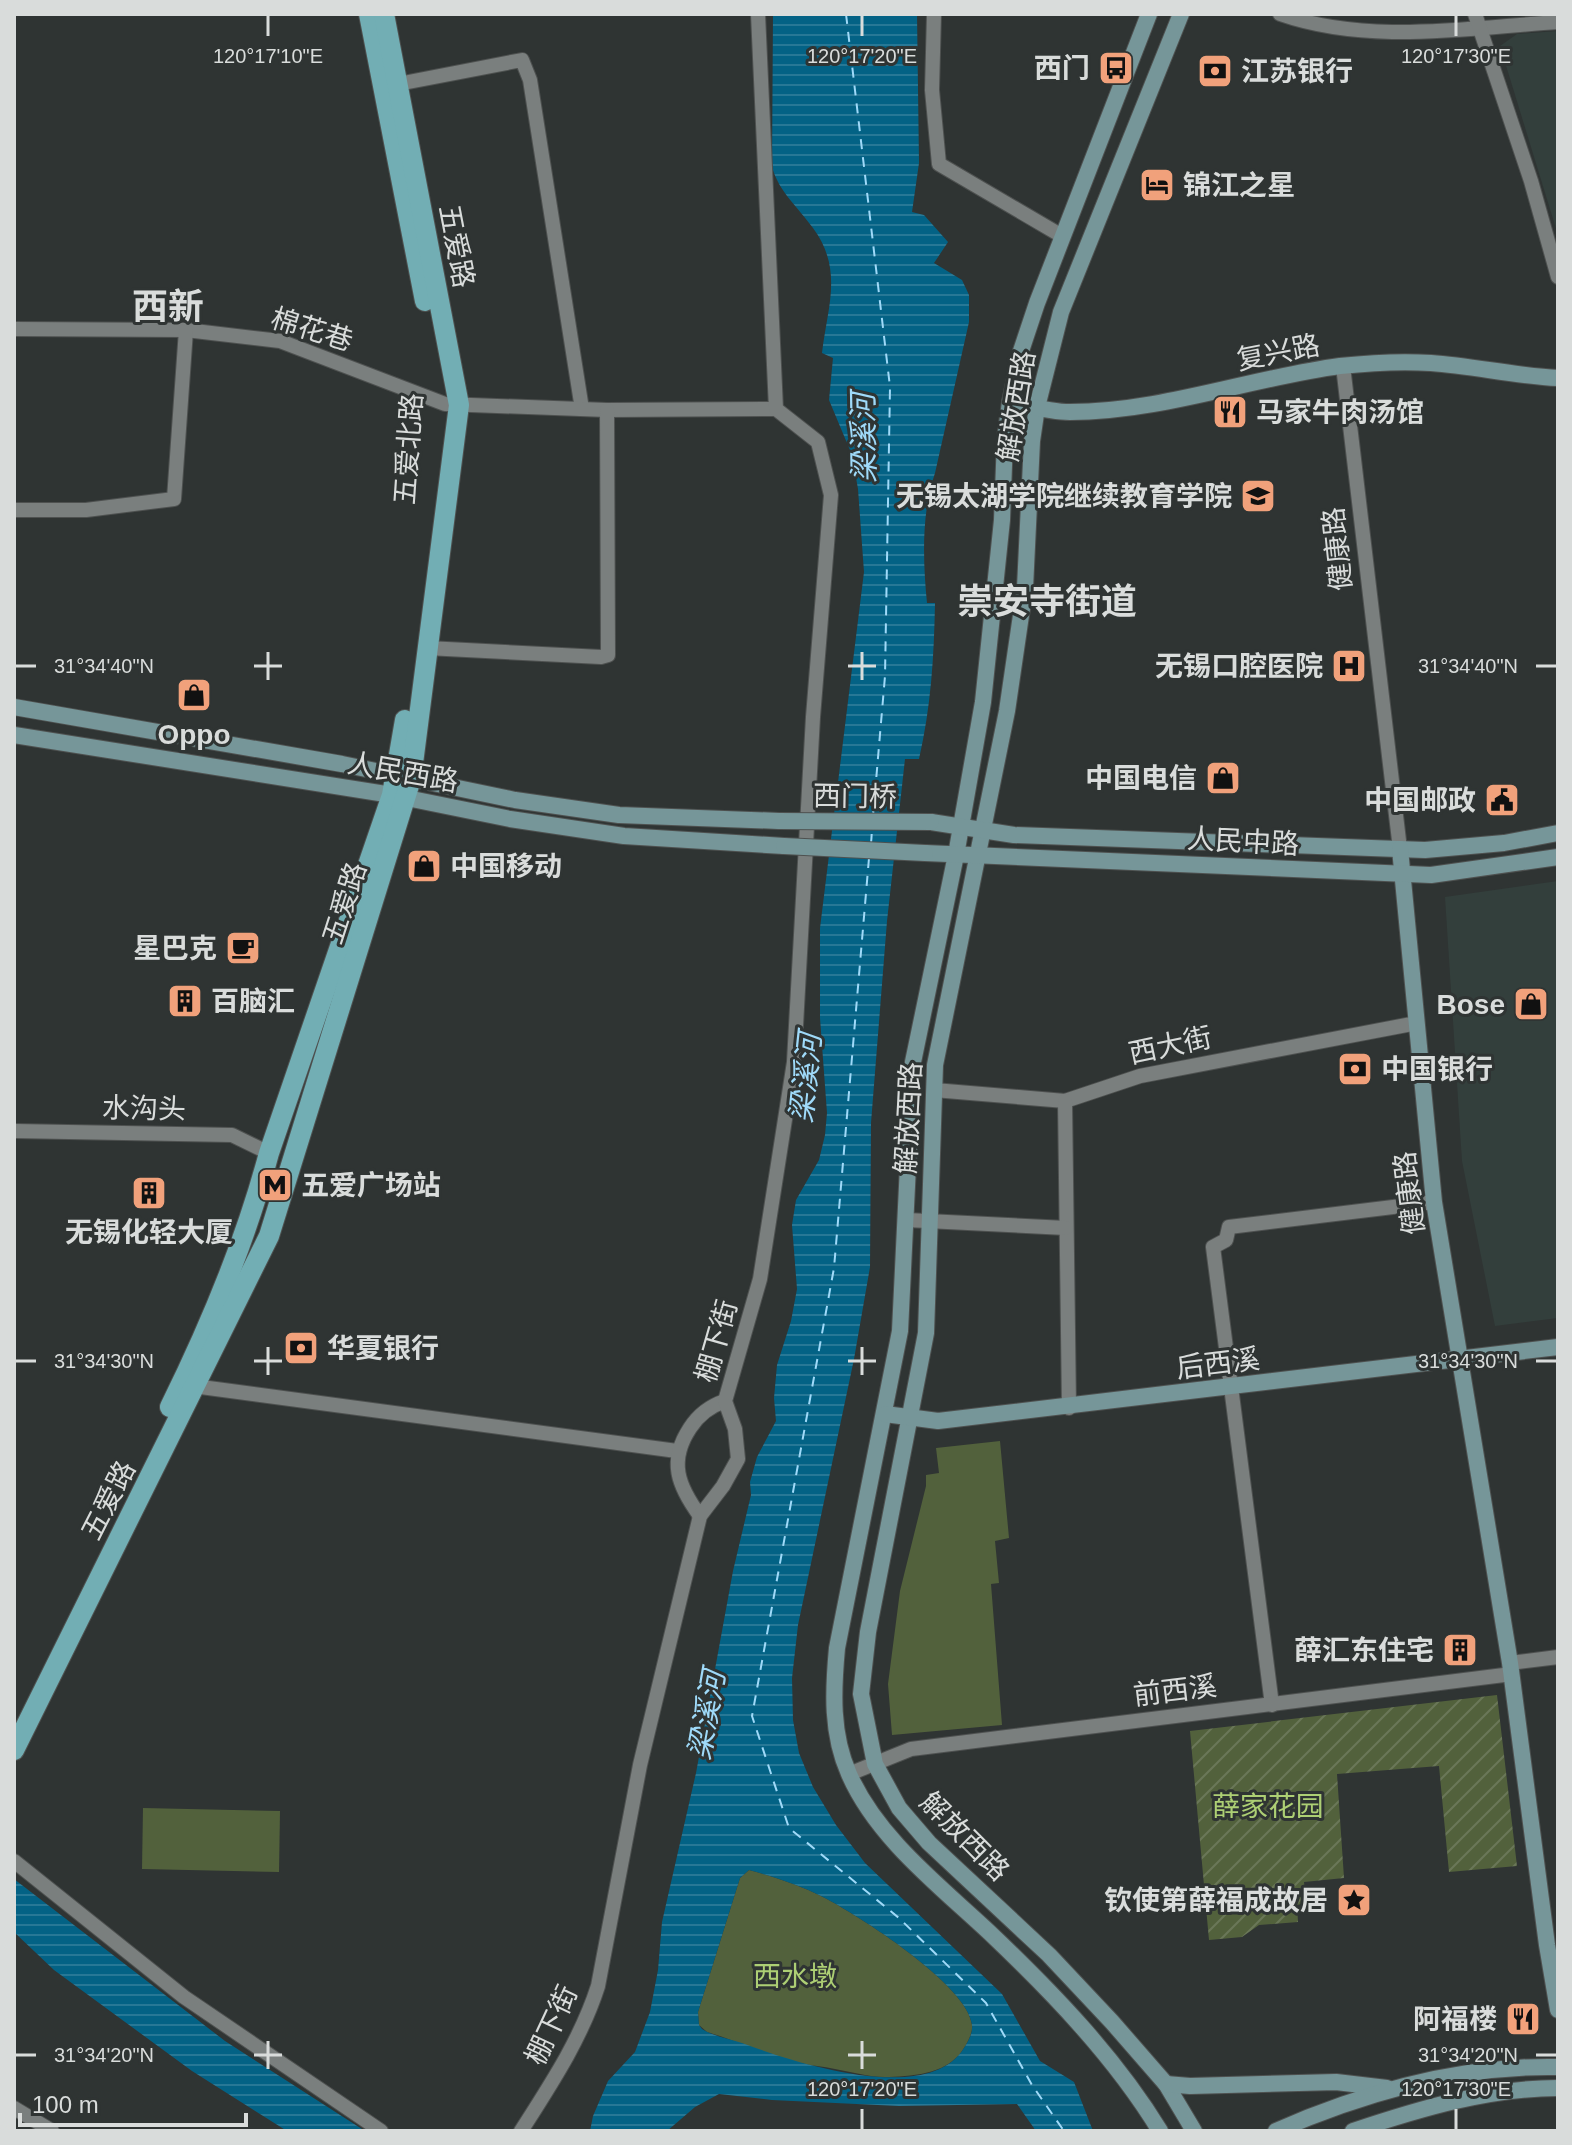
<svg xmlns="http://www.w3.org/2000/svg" width="1572" height="2145" viewBox="0 0 1572 2145" font-family="Arial,'Noto Sans SC',sans-serif">
  <style>
    .built { fill: #333f3c }
    .park { fill: #52613c }
    .garden { fill: url(#garden-furrows) }
    .water { fill: url(#water-rules); fill-rule: evenodd }
    .lines { fill: none; stroke-linecap: round; stroke-linejoin: round }
    .ferry { stroke: #9fdaf9; stroke-width: 2; stroke-dasharray: 10 8; stroke-linecap: butt }
    .street-casing { stroke: #4e5150; stroke-width: 16 }
    .secondary-casing { stroke: #4e5150; stroke-width: 18 }
    .primary-casing { stroke: #4e5150; stroke-width: 22 }
    .street { stroke: #7a7f7e; stroke-width: 14 }
    .secondary { stroke: #769699; stroke-width: 16 }
    .primary { stroke: #72aeb4; stroke-width: 20 }
    .secondary-bridge-casing { stroke: #4e5150; stroke-width: 18; stroke-linecap: butt }
    .secondary-bridge { stroke: #769699; stroke-width: 16 }
    .ticks { fill: none; stroke: #d9dcdb; stroke-width: 3 }
    .labels { text-anchor: middle; stroke-width: 6; stroke-linejoin: round; paint-order: stroke }
    .poi-label { font-size: 28px; font-weight: bold; fill: #d9dcdb; stroke: #2f3433; text-anchor: end }
    .street-label { font-size: 28px; fill: #d9dcdb; stroke: #2f3433 }
    .park-label { font-size: 28px; fill: #adcf74; stroke: #2f3433 }
    .water-label { font-size: 30px; font-style: italic; fill: #9fdaf9; stroke: #2f3433 }
    .district-label { font-size: 36px; font-weight: bold; fill: #d9dcdb; stroke: #2f3433 }
    .ticks-label { font-size: 20px; text-anchor: middle; fill: #d9dcdb; stroke: #2f3433; stroke-width: 6; stroke-linejoin: round; paint-order: stroke }
  </style>
  <defs>
    <pattern id="garden-furrows" width="10" height="10" patternUnits="userSpaceOnUse" patternTransform="scale(2)"><rect width="10" height="10" fill="#52613c"/><path d="M-1 1l2-2M0 10L10 0M9 11l2-2" fill="none" stroke="#6a7758"/></pattern>
    <pattern id="water-rules" width="6" height="5" patternUnits="userSpaceOnUse" patternTransform="scale(2)"><rect width="6" height="5" fill="#036285"/><path d="M0 2.5h6" fill="none" stroke="#277896"/></pattern>
  </defs>
  <rect width="100%" height="100%" fill="#2f3433"/>
  <g class="built">
    <polygon points="1558,31 1558,235 1500,46 1517,34"/>
    <polygon points="1558,881 1558,1318 1495,1326 1462,1161 1445,897"/>
  </g>
  <g class="park">
    <polygon points="1000,1441 1009,1538 995,1541 999,1583 991,1584 1002,1725 892,1735 888,1684 900,1591 926,1486 926,1475 939,1473 936,1448"/>
    <polygon points="143,1808 280,1811 279,1872 142,1869"/>
    <path d="M749 1870C774 1877 800 1885 823 1897 858 1915 968 1985 972 2025 973 2032 968 2042 964 2048 949 2073 917 2076 889 2077 871 2078 853 2072 835 2069 823 2066 811 2066 799 2063 768 2056 738 2041 707 2032L699 2025 698 2012 740 1878Z"/>
  </g>
  <polygon class="garden" points="1497,1695 1517,1866 1449,1872 1439,1766 1337,1774 1344,1878 1304,1882 1306,1903 1297,1905 1298,1922 1259,1925 1242,1937 1209,1940 1190,1731"/>
  <g class="water">
    <path d="M773 14H917L919 163 912 212 924 215 948 242 934 263 962 280 969 295V322L935 473C921 513 923 562 927 603H935C934 657 931 707 919 759H905L887 921 871 1123 870 1267 854 1359 798 1625 792 1678 793 1720 799 1753 813 1787 836 1825 865 1863 1002 1994 1040 2061 1074 2082 1093 2131H1036L1017 2104 899 2106 772 2100 719 2094 695 2107 667 2131H590L593 2116 608 2081 635 2052 650 2012 658 1970 662 1922 696 1773 733 1571 751 1495 750 1482 757 1457 776 1421 774 1398 777 1365 791 1321 797 1289 792 1225 796 1200 819 1160 825 1135 827 1113 820 1018V928L864 572 858 489 852 455 829 400 833 358 822 353C827 308 844 270 813 228 798 207 779 192 772 167ZM749 1870C774 1877 800 1885 823 1897 858 1915 968 1985 972 2025 973 2033 968 2042 964 2048 928 2107 793 2062 742 2043 729 2039 713 2036 702 2029L699 2025 698 2012 740 1878Z"/>
    <polygon points="14,1879 225,2041 365,2131 287,2131 192,2071 54,1970 14,1932"/>
  </g>
  <g class="lines">
    <g class="ferry">
      <polyline points="846,14 890,387 885,676 873,816"/>
      <polyline points="871,844 872,830"/>
      <polyline points="869,858 834,1268 752,1716 789,1828 899,1918 986,2003 1032,2085 1064,2131"/>
    </g>
    <g class="street-casing">
      <g id="street">
        <polyline points="934,14 932,90 939,164 1062,236"/>
        <path d="M1280 14C1369 45 1466 28 1558 22"/>
        <polyline points="1475,14 1531,181 1558,277"/>
        <polyline points="398,84 522,60 530,80 582,409"/>
        <polyline points="14,329 186,330 280,341 445,404 607,410 776,409"/>
        <polyline points="1343,366 1400,849"/>
        <polyline points="14,510 86,510 174,499 186,330"/>
        <polyline points="427,648 601,657 608,655 607,410"/>
        <polyline points="934,1090 1065,1101 1140,1076 1417,1023"/>
        <polyline points="1065,1101 1069,1408"/>
        <polyline points="14,1131 232,1135 269,1153"/>
        <polyline points="907,1220 1066,1228"/>
        <polyline points="186,1385 677,1451"/>
        <path d="M700 1516C678 1486 668 1461 690 1428 699 1414 710 1406 725 1401"/>
        <polyline points="1510,1663 1558,1657"/>
        <polyline points="1272,1705 1213,1247 1226,1240 1229,1227 1434,1202"/>
        <polyline points="849,1774 911,1749 1512,1674"/>
        <polyline points="14,1861 184,1997 381,2131"/>
        <polyline points="14,2108 52,2131"/>
        <path d="M521 2131C551 2084 581 2039 598 1986L640 1765 700 1516 723 1486 738 1459 735 1429 725 1401 760 1279 794 1062 813 717 831 495 818 442 776 409 758 14"/>
      </g>
    </g>
    <g class="secondary-casing">
      <g id="secondary">
        <path d="M1149 14 1037 303 1021 351 1010 402 1005 438 1002 520 983 702 956 855 913 1062 900 1331 837 1648C833 1691 831 1734 849 1774 877 1838 940 1886 990 1933 1052 1992 1115 2057 1160 2131"/>
        <polyline points="1181,14 1061,312 1037,407 1032,441 1025,588 1007,711 935,1065 926,1333 868,1632 861,1694 875,1764 899,1808 929,1843 1049,1955 1112,2022 1166,2084 1194,2131"/>
        <path d="M1010 402C1029 406 1050 412 1070 412 1161 412 1250 378 1340 366 1368 363 1402 361 1431 363 1474 366 1515 376 1558 378"/>
        <polyline points="14,707 342,764 515,800 619,815 779,821"/>
        <polyline points="14,735 392,795 510,819 624,836 784,846"/>
        <polyline points="931,822 1014,835 1425,850 1504,843 1558,833"/>
        <polyline points="1400,849 1434,1202 1510,1663 1547,1945 1558,2010"/>
        <polyline points="925,853 1431,875 1558,857"/>
        <polyline points="885,1414 938,1421 1558,1347"/>
        <polyline points="1166,2084 1190,2086 1336,2082 1387,2088"/>
        <path d="M1276 2131C1363 2093 1462 2065 1558 2067"/>
        <path d="M1353 2131C1419 2109 1488 2088 1558 2088"/>
      </g>
    </g>
    <g class="primary-casing">
      <g id="primary">
        <polyline points="369,14 425,301"/>
        <path d="M170 1407C210 1326 246 1240 269 1153L392 795 405 720"/>
        <polyline points="14,1750 269,1236 411,779 459,405 384,14"/>
      </g>
    </g>
    <use href="#street" class="street"/>
    <use href="#secondary" class="secondary"/>
    <use href="#primary" class="primary"/>
    <g class="secondary-bridge-casing">
      <g id="secondary-bridge">
        <polyline points="779,821 931,822"/>
        <polyline points="784,846 925,853"/>
      </g>
    </g>
    <use href="#secondary-bridge" class="secondary-bridge"/>
  </g>
  <path class="ticks" d="M268 16V36M862 16V36M1456 16V36M268 652V680M862 652V680M16 666H36M254 666H282M848 666H876M1536 666H1556M268 1347V1375M862 1347V1375M16 1361H36M254 1361H282M848 1361H876M1536 1361H1556M268 2041V2069M862 2041V2069M16 2055H36M254 2055H282M848 2055H876M1536 2055H1556M862 2109V2129M1456 2109V2129"/>
  <defs>
    <g id="bus-square" transform="scale(1.8)"><rect x="-9" y="-9" width="18" height="18" rx="4" fill="#f1a17b" stroke="#2f3433"/><path d="M-5-6H5V4H4V6H2V4H-2V6H-4V4H-5ZM-3.5-4V0h7V-4ZM-3.5 1.2v1.5H-2V1.2ZM2 1.2v1.5H3.5V1.2Z" fill="#111"/></g>
    <g id="bank-square" transform="scale(1.8)"><rect x="-9" y="-9" width="18" height="18" rx="4" fill="#f1a17b" stroke="#2f3433"/><path d="M-6-4H6V4H-6ZM0-2.3a2.3 2.3 0 1 0 0 4.6a2.3 2.3 0 1 0 0-4.6Z" fill="#111"/></g>
    <g id="hotel-square" transform="scale(1.8)"><rect x="-9" y="-9" width="18" height="18" rx="4" fill="#f1a17b" stroke="#2f3433"/><path d="M-6-4.5h1.5V1H6V5H4.5V3h-9V5H-6ZM-4 0a1.8 1.8 0 1 1 3.6 0ZM.5 0V-2.5h3Q6-2.5 6 0Z" fill="#111"/></g>
    <g id="restaurant-square" transform="scale(1.8)"><rect x="-9" y="-9" width="18" height="18" rx="4" fill="#f1a17b" stroke="#2f3433"/><path d="M-5-6h1v4h1v-4h1v4h1v-4h1v5L-1.5 .5V6h-2V.5L-5-1ZM5-6V6H3V1.5H1.5Q1.5-4 5-6Z" fill="#111"/></g>
    <g id="university-square" transform="scale(1.8)"><rect x="-9" y="-9" width="18" height="18" rx="4" fill="#f1a17b" stroke="#2f3433"/><path d="M0-5L7-2L0 1L-7-2ZM-4 1L0 2.5L4 1V4Q0 6-4 4Z" fill="#111"/></g>
    <g id="hospital-square" transform="scale(1.8)"><rect x="-9" y="-9" width="18" height="18" rx="4" fill="#f1a17b" stroke="#2f3433"/><path d="M-5-5h3v3.5h4V-5h3V5h-3V1.5h-4V5h-3Z" fill="#111"/></g>
    <g id="shop-square" transform="scale(1.8)"><rect x="-9" y="-9" width="18" height="18" rx="4" fill="#f1a17b" stroke="#2f3433"/><path d="M-5-2.5h2.3a2.7 3.5 0 0 1 5.4 0H5L5.5 6h-11ZM-1.5-2.5h3a1.5 2.3 0 0 0-3 0Z" fill="#111"/></g>
    <g id="civic-square" transform="scale(1.8)"><rect x="-9" y="-9" width="18" height="18" rx="4" fill="#f1a17b" stroke="#2f3433"/><path d="M-.6-6.5H3V-4.5H.6V-3L4-1V1h2V6H-6V1h2V-1L-.6-3ZM-1.2 2.5V6h2.4V2.5Z" fill="#111"/></g>
    <g id="cafe-square" transform="scale(1.8)"><rect x="-9" y="-9" width="18" height="18" rx="4" fill="#f1a17b" stroke="#2f3433"/><path d="M-5.5-4.5H6V0H3Q3 3.5 0 3.5H-2.5Q-5.5 3.5-5.5 0ZM3-3.2v2h1.7v-2ZM-6 4.5H4V6H-6Z" fill="#111"/></g>
    <g id="building-square" transform="scale(1.8)"><rect x="-9" y="-9" width="18" height="18" rx="4" fill="#f1a17b" stroke="#2f3433"/><path d="M-4-6H4V6H1V3H-1V6H-4ZM-2.5-4.3h1.7v1.8h-1.7ZM.8-4.3h1.7v1.8H.8ZM-2.5-1h1.7V.8h-1.7ZM.8-1h1.7V.8H.8Z" fill="#111"/></g>
    <g id="metro-square" transform="scale(1.8)"><rect x="-9" y="-9" width="18" height="18" rx="4" fill="#f1a17b" stroke="#2f3433"/><path d="M-5.5 5V-5H-3L0 0L3-5H5.5V5H3V-.5L0 4L-3-.5V5Z" fill="#111"/></g>
    <g id="sight-square" transform="scale(1.8)"><rect x="-9" y="-9" width="18" height="18" rx="4" fill="#f1a17b" stroke="#2f3433"/><path d="M0-6L1.8-2.2L6-1.7L2.9 1.2L3.7 5.4L0 3.3L-3.7 5.4L-2.9 1.2L-6-1.7L-1.8-2.2Z" fill="#111"/></g>
  </defs>
  <g fill-rule="evenodd">
    <use href="#bus-square" x="1116" y="68"/>
    <use href="#bank-square" x="1215" y="71"/>
    <use href="#hotel-square" x="1157" y="185"/>
    <use href="#restaurant-square" x="1230" y="412"/>
    <use href="#university-square" x="1258" y="496"/>
    <use href="#hospital-square" x="1349" y="666"/>
    <use href="#shop-square" x="194" y="695"/>
    <use href="#shop-square" x="1223" y="778"/>
    <use href="#civic-square" x="1502" y="800"/>
    <use href="#shop-square" x="424" y="866"/>
    <use href="#cafe-square" x="243" y="948"/>
    <use href="#building-square" x="185" y="1001"/>
    <use href="#shop-square" x="1531" y="1004"/>
    <use href="#bank-square" x="1355" y="1069"/>
    <use href="#metro-square" x="275" y="1185"/>
    <use href="#building-square" x="149" y="1193"/>
    <use href="#bank-square" x="301" y="1348"/>
    <use href="#building-square" x="1460" y="1650"/>
    <use href="#sight-square" x="1354" y="1900"/>
    <use href="#restaurant-square" x="1523" y="2019"/>
  </g>
  <g class="labels">
    <g class="poi-label">
      <text x="1090" y="78">西门</text>
      <text x="1241" y="81" text-anchor="start">江苏银行</text>
      <text x="1183" y="195" text-anchor="start">锦江之星</text>
      <text x="1256" y="422" text-anchor="start">马家牛肉汤馆</text>
      <text x="1232" y="506">无锡太湖学院继续教育学院</text>
      <text x="1323" y="676">无锡口腔医院</text>
      <text x="194" y="744" text-anchor="middle">Oppo</text>
      <text x="1197" y="788">中国电信</text>
      <text x="1476" y="810">中国邮政</text>
      <text x="450" y="876" text-anchor="start">中国移动</text>
      <text x="217" y="958">星巴克</text>
      <text x="211" y="1011" text-anchor="start">百脑汇</text>
      <text x="1505" y="1014">Bose</text>
      <text x="1381" y="1079" text-anchor="start">中国银行</text>
      <text x="301" y="1195" text-anchor="start">五爱广场站</text>
      <text x="149" y="1242" text-anchor="middle">无锡化轻大厦</text>
      <text x="327" y="1358" text-anchor="start">华夏银行</text>
      <text x="1434" y="1660">薛汇东住宅</text>
      <text x="1328" y="1910">钦使第薛福成故居</text>
      <text x="1497" y="2029">阿福楼</text>
    </g>
    <g class="street-label">
      <text transform="translate(457 246) rotate(79)" y="10">五爱路</text>
      <text transform="translate(312 329) rotate(17)" y="10">棉花巷</text>
      <text transform="translate(1278 352) rotate(-11)" y="10">复兴路</text>
      <text transform="translate(1016 406) rotate(-81)" y="10">解放西路</text>
      <text transform="translate(408 449) rotate(-86)" y="10">五爱北路</text>
      <text transform="translate(1337 549) rotate(-96)" y="10">健康路</text>
      <text transform="translate(403 772) rotate(10)" y="10">人民西路</text>
      <text transform="translate(855 796) rotate(1)" y="10">西门桥</text>
      <text transform="translate(1243 841) rotate(3)" y="10">人民中路</text>
      <text transform="translate(344 903) rotate(-72)" y="10">五爱路</text>
      <text transform="translate(1170 1045) rotate(-12)" y="10">西大街</text>
      <text transform="translate(144 1108) rotate(1)" y="10">水沟头</text>
      <text transform="translate(908 1118) rotate(-87)" y="10">解放西路</text>
      <text transform="translate(1409 1193) rotate(-97)" y="10">健康路</text>
      <text transform="translate(716 1341) rotate(-74)" y="10">棚下街</text>
      <text transform="translate(1218 1363) rotate(-7)" y="10">后西溪</text>
      <text transform="translate(108 1500) rotate(-63)" y="10">五爱路</text>
      <text transform="translate(1175 1690) rotate(-7)" y="10">前西溪</text>
      <text transform="translate(965 1836) rotate(45)" y="10">解放西路</text>
      <text transform="translate(551 2025) rotate(-65)" y="10">棚下街</text>
    </g>
    <g class="park-label">
      <text x="1268" y="1816">薛家花园</text>
      <text x="795" y="1986">西水墩</text>
    </g>
    <g class="water-label">
      <text transform="translate(864 438) rotate(-91)" y="10">梁溪河</text>
      <text transform="translate(806 1078) rotate(-84)" y="10">梁溪河</text>
      <text transform="translate(707 1715) rotate(-80)" y="10">梁溪河</text>
    </g>
    <g class="district-label">
      <text x="168" y="319">西新</text>
      <text x="1047" y="614">崇安寺街道</text>
    </g>
  </g>
  <g class="ticks-label">
    <text x="268" y="63">120°17'10"E</text>
    <text x="862" y="63">120°17'20"E</text>
    <text x="1456" y="63">120°17'30"E</text>
    <text x="104" y="673">31°34'40"N</text>
    <text x="1468" y="673">31°34'40"N</text>
    <text x="104" y="1368">31°34'30"N</text>
    <text x="1468" y="1368">31°34'30"N</text>
    <text x="104" y="2062">31°34'20"N</text>
    <text x="1468" y="2062">31°34'20"N</text>
    <text x="862" y="2096">120°17'20"E</text>
    <text x="1456" y="2096">120°17'30"E</text>
  </g>
  <rect width="1572" height="2145" fill="none" stroke="#d9dcdb" stroke-width="32"/>
  <path d="M20 2113v12h226v-12" fill="none" stroke="#d9dcdb" stroke-width="4"/>
  <text x="32" y="2113" font-size="24" fill="#d9dcdb" stroke="#2f3433" stroke-width="6" paint-order="stroke">100 m</text>
</svg>
